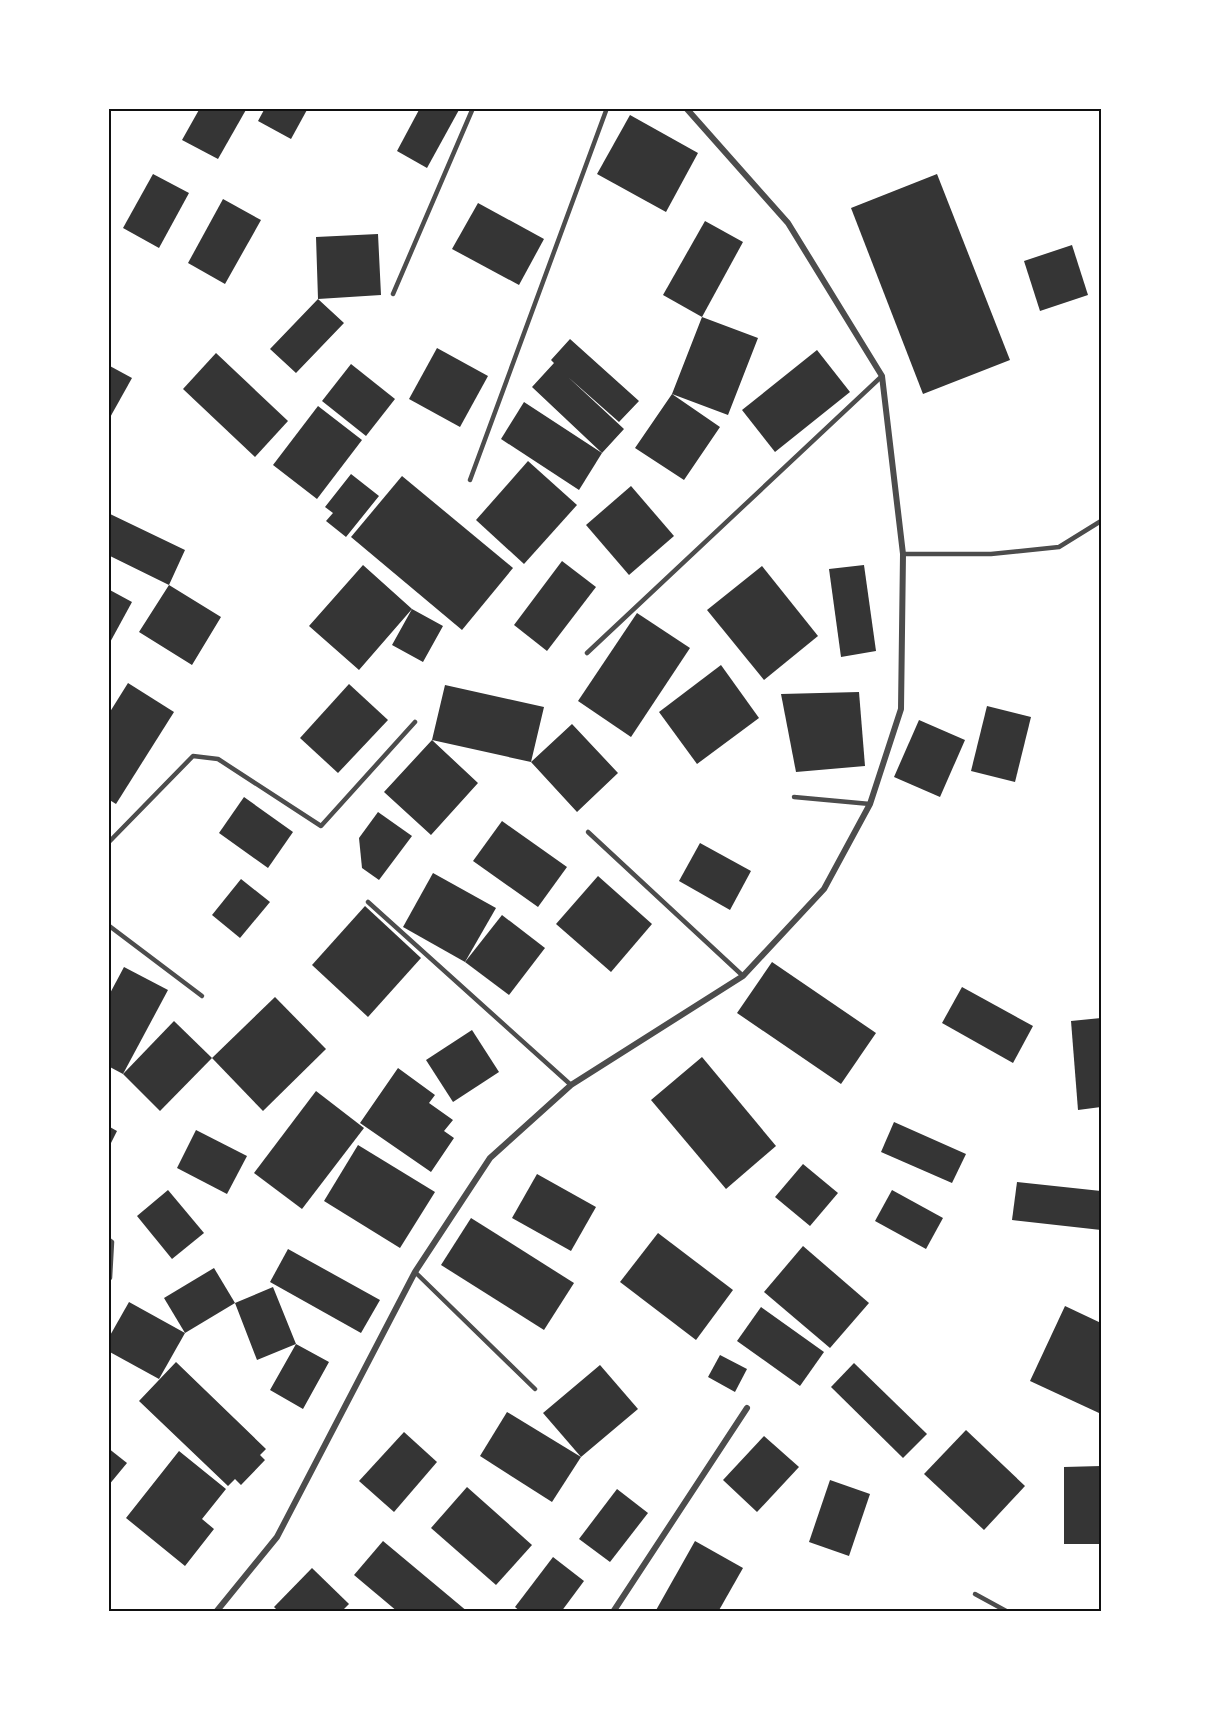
<svg xmlns="http://www.w3.org/2000/svg" width="1209" height="1720" viewBox="0 0 1209 1720" font-family="'Public Sans',sans-serif">
  <style>
    .building { fill: #353535 }
    .lines { fill: none; stroke-linecap: round; stroke-linejoin: round }
    .service { stroke: #4c4c4c; stroke-width: 4.5 }
    .minor { stroke: #4c4c4c; stroke-width: 6 }
    .neatline { fill: none; stroke: #111; stroke-width: 2 }
  </style>
  <rect width="100%" height="100%" fill="#fff"/>
  <g class="building">
    <polygon points="200,108 247,108 218,159 182,140"/>
    <polygon points="265,108 308,108 291,139 258,121"/>
    <polygon points="420,108 460,108 427,168 397,151"/>
    <polygon points="630,115 698,153 666,212 597,174"/>
    <polygon points="153,174 189,193 159,248 123,228"/>
    <polygon points="937,174 1010,360 923,394 851,208"/>
    <polygon points="223,199 261,220 225,284 188,263"/>
    <polygon points="478,203 544,239 519,285 452,249"/>
    <polygon points="705,221 743,242 702,317 663,295"/>
    <polygon points="378,234 381,295 318,299 344,323 296,373 270,349 318,299 316,237"/>
    <polygon points="1072,245 1088,295 1040,311 1024,261"/>
    <polygon points="702,317 758,338 728,415 672,394 720,427 684,480 635,448 672,394"/>
    <polygon points="570,339 639,401 619,422 568,377 624,429 602,453 532,387 554,363 551,360"/>
    <polygon points="437,348 488,376 460,427 409,399"/>
    <polygon points="817,350 850,392 775,452 742,410"/>
    <polygon points="216,353 288,421 255,457 183,389"/>
    <polygon points="351,364 395,399 366,436 322,401"/>
    <polygon points="108,365 132,378 108,421"/>
    <polygon points="524,402 602,453 579,490 501,439"/>
    <polygon points="318,406 362,440 317,499 273,465"/>
    <polygon points="528,461 577,505 524,564 476,520"/>
    <polygon points="351,474 379,496 346,537 326,521 333,513 325,507"/>
    <polygon points="402,476 513,568 462,630 351,537"/>
    <polygon points="631,486 674,536 629,575 586,525"/>
    <polygon points="108,513 185,550 169,585 221,617 192,665 139,632 169,585 108,555"/>
    <polygon points="562,561 596,587 547,651 514,625"/>
    <polygon points="363,565 412,609 443,626 423,662 392,645 412,609 359,670 309,626"/>
    <polygon points="864,565 876,651 841,657 829,569"/>
    <polygon points="762,566 818,636 764,680 707,610"/>
    <polygon points="108,589 132,602 108,646"/>
    <polygon points="637,613 690,648 631,737 578,701"/>
    <polygon points="721,665 759,718 697,764 659,712"/>
    <polygon points="128,683 174,712 116,804 108,799 108,715"/>
    <polygon points="349,684 388,720 338,773 300,738"/>
    <polygon points="445,685 544,707 531,762 572,724 618,773 577,812 531,762 432,740 478,783 431,835 384,792 432,740"/>
    <polygon points="859,692 865,766 796,772 781,694"/>
    <polygon points="987,706 1031,717 1015,782 971,771"/>
    <polygon points="919,720 965,740 940,797 894,777"/>
    <polygon points="244,797 293,832 268,868 219,833"/>
    <polygon points="378,812 412,836 379,880 362,868 359,838"/>
    <polygon points="502,821 567,867 538,907 473,861"/>
    <polygon points="700,843 751,871 730,910 679,881"/>
    <polygon points="433,873 496,908 465,962 403,927"/>
    <polygon points="598,876 652,924 611,972 556,924"/>
    <polygon points="241,879 270,902 240,938 212,915"/>
    <polygon points="365,906 421,958 368,1017 312,965"/>
    <polygon points="502,915 545,948 509,995 465,962"/>
    <polygon points="772,962 876,1033 841,1084 737,1013"/>
    <polygon points="124,967 168,990 123,1074 108,1066 108,997"/>
    <polygon points="962,987 1033,1026 1013,1063 942,1023"/>
    <polygon points="275,997 326,1049 263,1111 212,1058"/>
    <polygon points="1101,1018 1101,1107 1078,1110 1071,1021"/>
    <polygon points="174,1021 212,1058 160,1111 123,1074"/>
    <polygon points="472,1030 499,1072 453,1102 426,1060"/>
    <polygon points="702,1057 776,1146 726,1189 651,1100"/>
    <polygon points="398,1068 435,1095 429,1103 453,1120 444,1131 454,1138 431,1172 360,1123"/>
    <polygon points="316,1091 364,1128 302,1209 254,1173"/>
    <polygon points="894,1122 966,1154 952,1183 881,1152"/>
    <polygon points="108,1126 117,1131 108,1149"/>
    <polygon points="196,1130 247,1156 227,1194 177,1168"/>
    <polygon points="358,1145 435,1192 400,1248 324,1201"/>
    <polygon points="803,1164 838,1193 810,1226 775,1197"/>
    <polygon points="537,1174 596,1207 571,1251 512,1218"/>
    <polygon points="1017,1182 1101,1191 1101,1230 1012,1220"/>
    <polygon points="168,1190 204,1233 172,1259 137,1216"/>
    <polygon points="892,1190 943,1218 926,1249 875,1221"/>
    <polygon points="471,1218 574,1283 544,1330 441,1265"/>
    <polygon points="658,1233 733,1290 696,1340 620,1282"/>
    <polygon points="803,1246 869,1303 830,1348 764,1292"/>
    <polygon points="288,1249 380,1300 361,1333 270,1282"/>
    <polygon points="214,1268 235,1303 185,1333 164,1298"/>
    <polygon points="273,1287 296,1344 329,1362 303,1409 270,1390 296,1344 257,1360 235,1303"/>
    <polygon points="129,1302 185,1333 159,1379 108,1351 108,1339"/>
    <polygon points="1065,1306 1101,1323 1101,1408 1099,1413 1030,1381"/>
    <polygon points="761,1307 824,1352 800,1386 737,1341"/>
    <polygon points="720,1355 747,1369 735,1392 708,1377"/>
    <polygon points="176,1362 266,1449 260,1455 265,1460 241,1485 235,1479 228,1486 139,1401"/>
    <polygon points="854,1363 927,1434 903,1458 831,1387"/>
    <polygon points="600,1365 638,1409 581,1457 543,1413"/>
    <polygon points="507,1412 581,1457 552,1502 480,1456"/>
    <polygon points="966,1430 1025,1486 984,1530 924,1474"/>
    <polygon points="404,1432 437,1462 394,1512 359,1481"/>
    <polygon points="764,1436 799,1467 757,1512 723,1480"/>
    <polygon points="108,1448 127,1463 108,1486"/>
    <polygon points="179,1451 226,1489 202,1519 214,1529 185,1566 126,1518"/>
    <polygon points="1101,1466 1101,1544 1064,1544 1064,1467"/>
    <polygon points="830,1480 870,1494 849,1556 809,1542"/>
    <polygon points="467,1487 532,1545 496,1585 431,1528"/>
    <polygon points="617,1489 648,1513 610,1562 579,1539"/>
    <polygon points="383,1541 468,1612 398,1612 354,1575"/>
    <polygon points="695,1541 743,1568 718,1612 655,1612"/>
    <polygon points="553,1557 584,1581 561,1612 521,1612 515,1607"/>
    <polygon points="312,1568 349,1604 341,1612 279,1612 274,1607"/>
  </g>
  <g class="lines">
    <g class="service">
      <polyline points="393,294 473,108"/>
      <polyline points="470,480 607,108"/>
      <polyline points="903,554 991,554 1059,547 1101,521"/>
      <polyline points="587,653 882,376"/>
      <polyline points="794,797 870,804"/>
      <polyline points="588,832 743,976"/>
      <polyline points="108,843 193,756 218,759 321,826 415,722"/>
      <polyline points="368,902 571,1085"/>
      <polyline points="108,925 202,996"/>
      <polyline points="108,1239 112,1242 110,1278 108,1280"/>
      <polyline points="415,1272 535,1389"/>
      <polyline points="975,1594 1008,1612"/>
    </g>
    <g class="minor">
      <polyline points="216,1612 277,1537 415,1272 490,1158 571,1085 743,976 824,889 870,804 901,709 903,554 882,376 788,223 686,108"/>
      <polyline points="613,1612 747,1408"/>
    </g>
  </g>
  <rect width="1209" height="1720" fill="none" stroke="#ffffff" stroke-width="219"/>
  <rect x="110" y="110" width="990" height="1500" class="neatline"/>
</svg>
